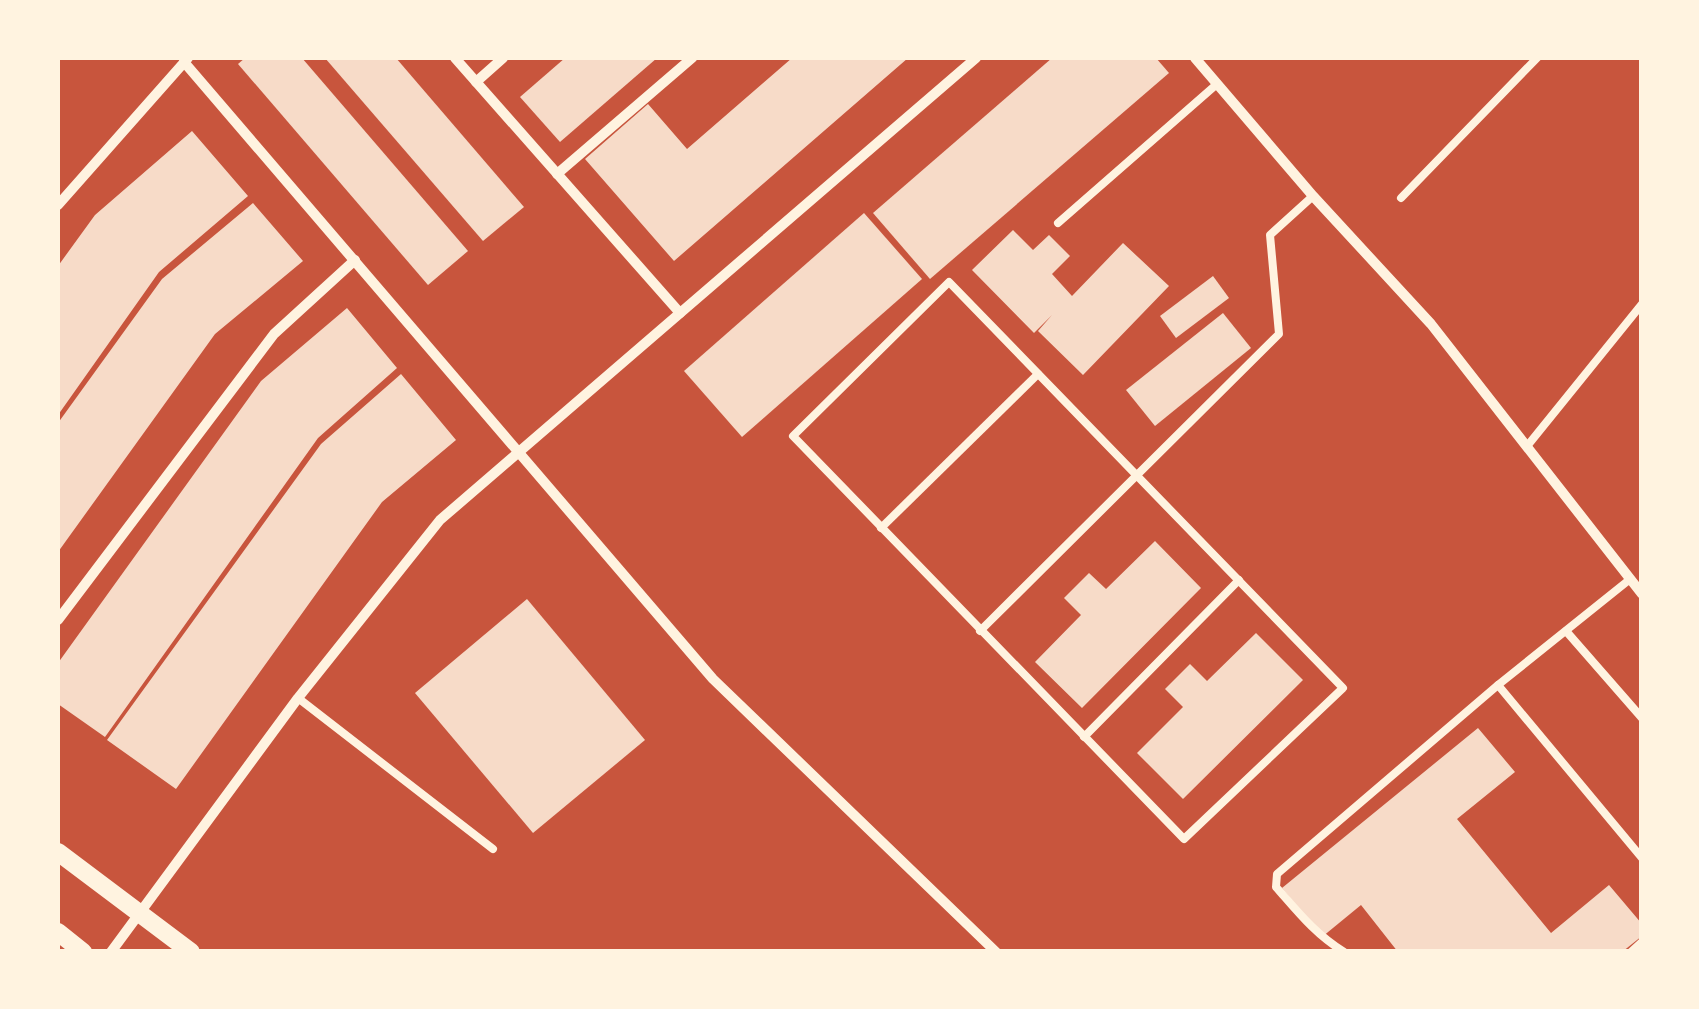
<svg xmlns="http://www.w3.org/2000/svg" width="1699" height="1009" viewBox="0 0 1699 1009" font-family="'Open Sans',sans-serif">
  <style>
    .building { fill: #f7dbc8 }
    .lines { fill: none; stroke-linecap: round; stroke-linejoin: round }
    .service { stroke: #fff3e0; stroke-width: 8 }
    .minor { stroke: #fff3e0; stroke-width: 10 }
    .tertiary { stroke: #fff3e0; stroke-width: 18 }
  </style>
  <rect width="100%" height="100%" fill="#c8553d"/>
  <g class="building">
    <polygon points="245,58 302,58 468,251 428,285 238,64"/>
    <polygon points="325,58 396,58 524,207 483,241"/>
    <polygon points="565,58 657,58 560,142 520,97"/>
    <polygon points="792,58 908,58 674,261 585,159 648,104 687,149"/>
    <polygon points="1052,58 1156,58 1169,73 930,279 873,213"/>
    <polygon points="192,131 248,196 159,272 58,415 58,266 95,215"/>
    <polygon points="253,203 303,261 215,334 58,552 58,423 162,279"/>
    <polygon points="864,213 922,279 742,437 684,371"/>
    <polygon points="1013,230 1033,250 1049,235 1070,256 1052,274 1072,296 1123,243 1169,286 1083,375 1038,331 1052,315 1034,333 972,270"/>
    <polygon points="1213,276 1229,298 1176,338 1160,316"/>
    <polygon points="347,308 397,368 318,438 105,737 58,704 58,663 261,381"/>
    <polygon points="1223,313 1251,348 1155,426 1126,390"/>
    <polygon points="401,374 456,440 382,502 176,789 107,740 321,444"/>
    <polygon points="1155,541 1201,588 1082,708 1035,662 1081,615 1064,598 1089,573 1106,589"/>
    <polygon points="527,599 645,740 533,833 415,693"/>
    <polygon points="1256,633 1303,680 1183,799 1137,753 1183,707 1165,689 1190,664 1207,681"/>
    <polygon points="1478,728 1515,772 1457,819 1551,933 1609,885 1642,924 1642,936 1622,952 1398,952 1361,905 1322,937 1282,888"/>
  </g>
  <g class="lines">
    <g class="service">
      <polyline points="1401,198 1537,58"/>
      <polyline points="1058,223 1217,84"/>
      <polygon points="949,282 1343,688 1184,839 793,436"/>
      <polyline points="1528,445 1642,304"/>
      <polyline points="881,528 1038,374"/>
      <polyline points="980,631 1279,334 1270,235 1313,196"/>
      <polyline points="1566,631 1642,718"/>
      <polyline points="1498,685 1642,858"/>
      <polyline points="298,698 493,849"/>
      <polyline points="1084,737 1239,580"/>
      <path d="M1344 952C1315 934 1298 912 1276 887L1277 874 1498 685 1629 580"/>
      <polyline points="1631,952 1642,942"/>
    </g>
    <g class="minor">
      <polyline points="455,58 680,313"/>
      <polyline points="1195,58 1313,196 1431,324 1642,594"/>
      <polyline points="184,62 713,679 996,952"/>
      <polyline points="476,82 503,58"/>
      <polyline points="557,174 692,58"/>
      <polyline points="58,205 188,58"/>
      <polyline points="58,620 274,334 355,260"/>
      <polyline points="111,952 298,698 440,520 976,58"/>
    </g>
    <g class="tertiary">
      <polyline points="58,852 191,952"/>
      <polyline points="58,932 83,952"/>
    </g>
  </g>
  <rect width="1699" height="1009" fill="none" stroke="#fff3e0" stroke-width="120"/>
</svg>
